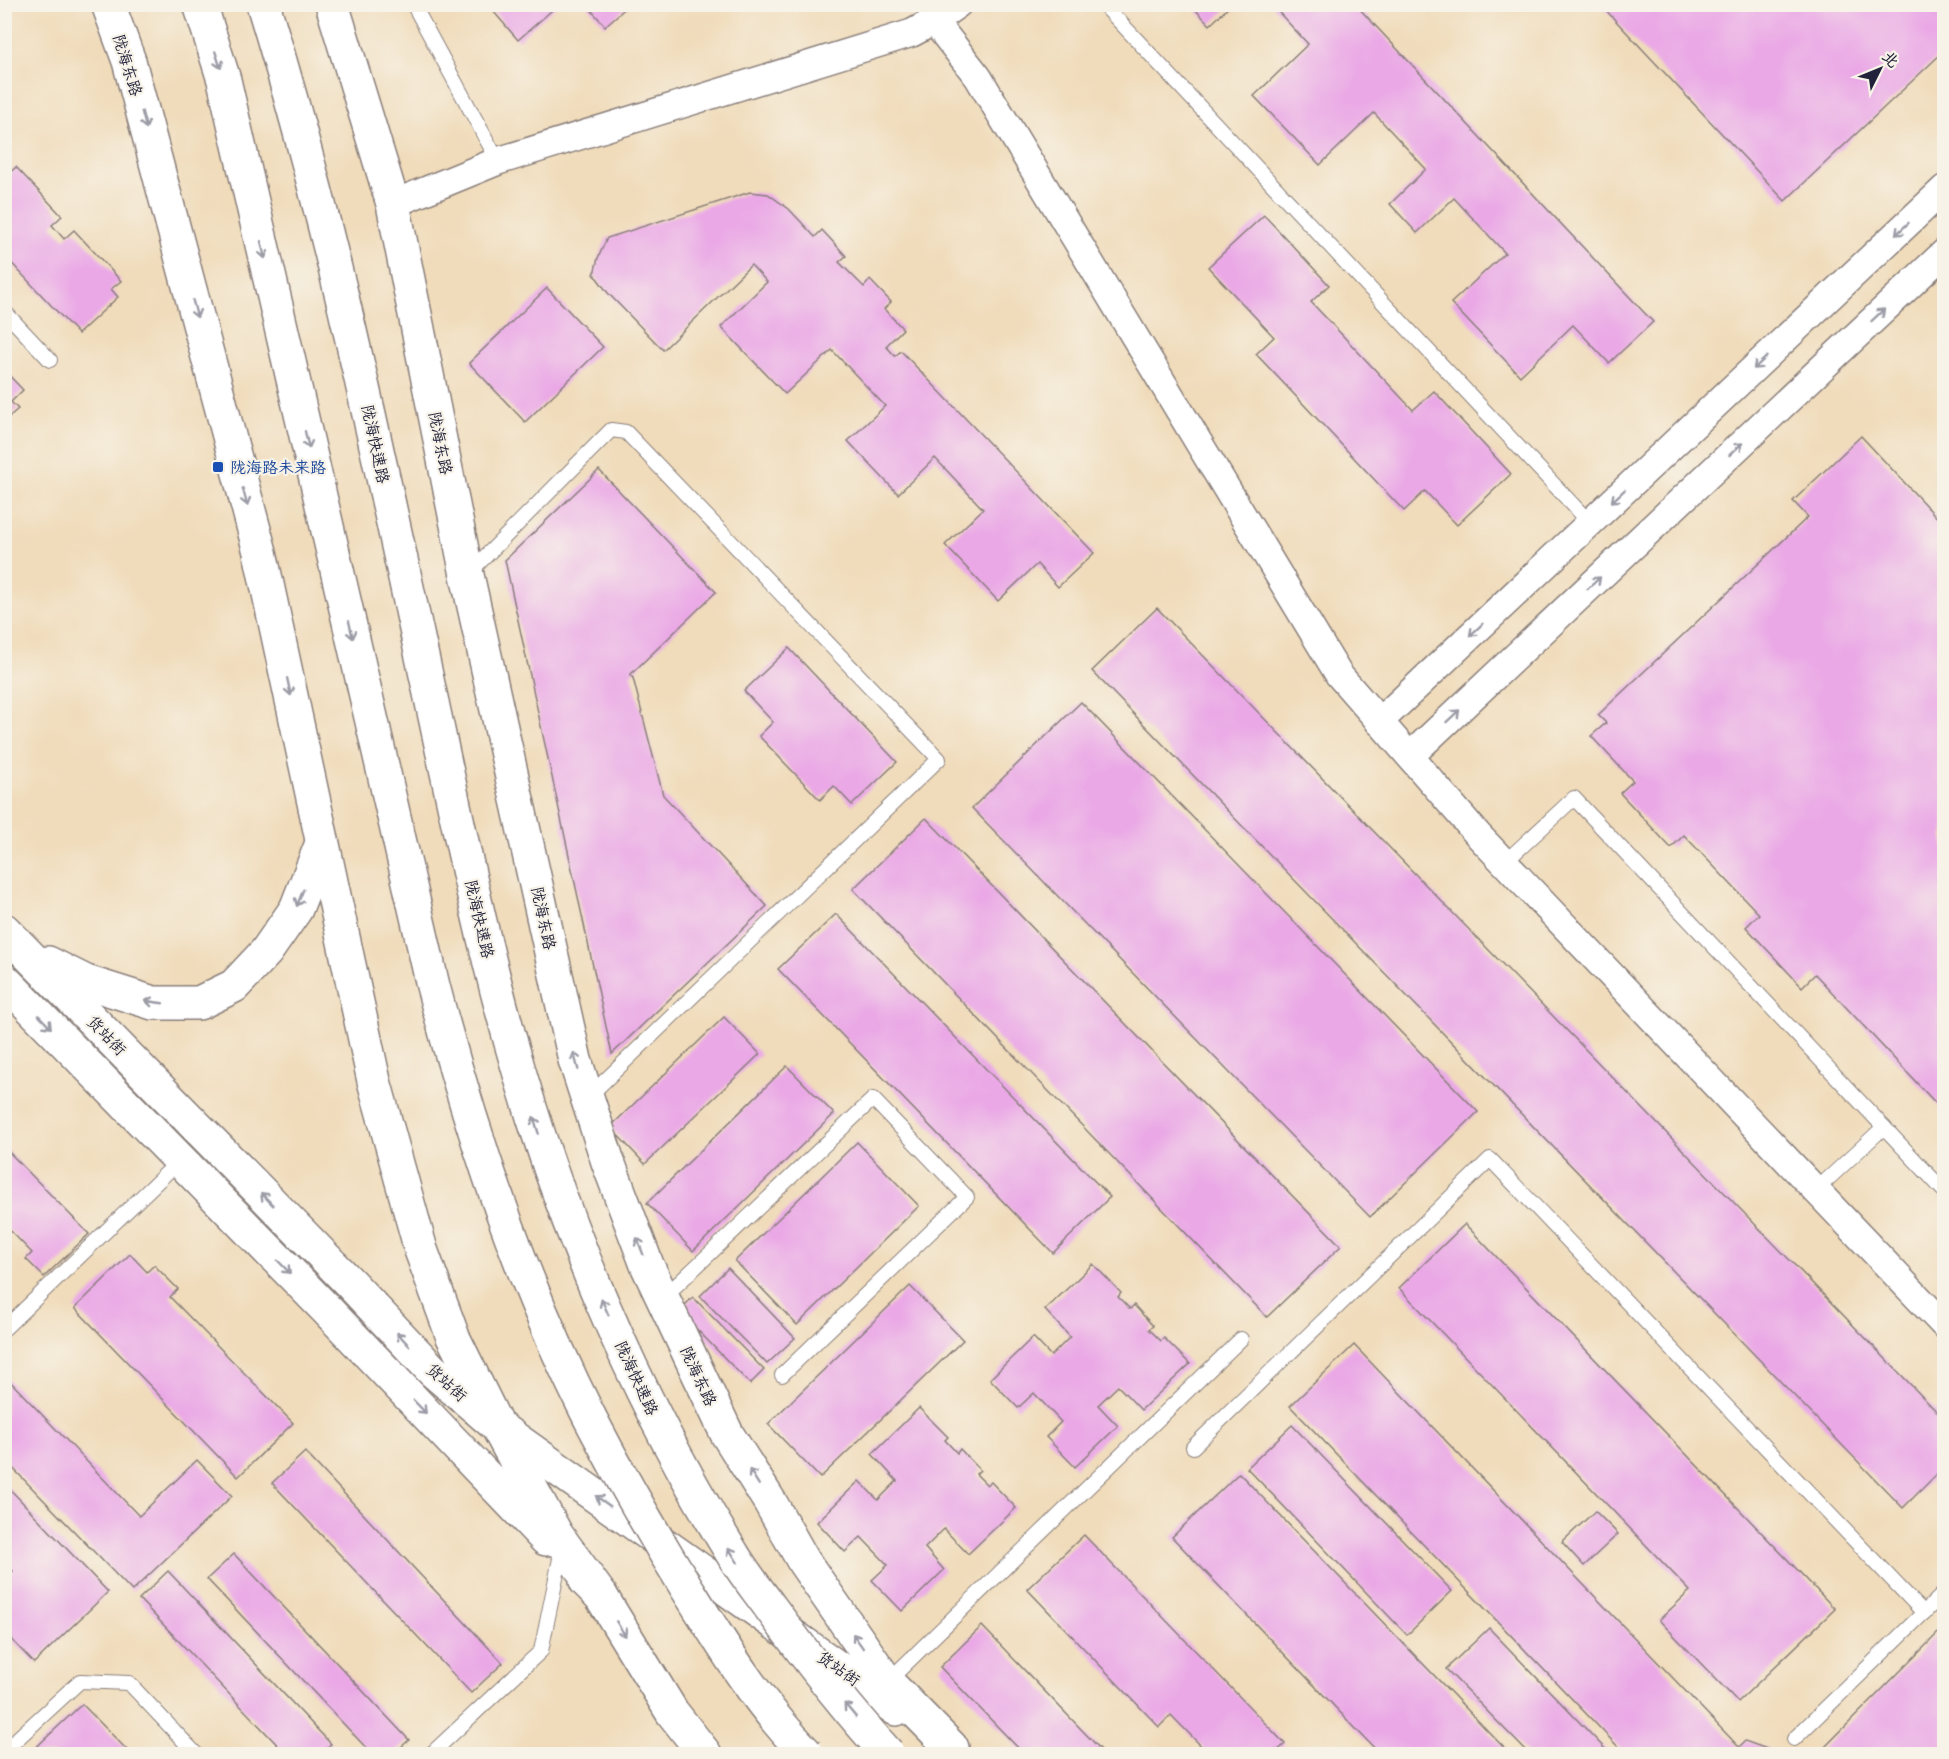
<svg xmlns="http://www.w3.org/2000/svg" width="1949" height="1759" viewBox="0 0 1949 1759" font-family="'Playpen Sans','LXGW WenKai TC',sans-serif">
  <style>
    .building { fill: #eaa9e6 }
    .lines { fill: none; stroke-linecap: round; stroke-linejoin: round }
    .service-casing { stroke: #897e7a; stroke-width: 16 }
    .minor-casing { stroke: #897e7a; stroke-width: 30 }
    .tertiary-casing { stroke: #897e7a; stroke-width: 36 }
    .service { stroke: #fff; stroke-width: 14 }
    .minor { stroke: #fff; stroke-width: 27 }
    .tertiary { stroke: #fff; stroke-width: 33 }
    .trunk-bridge-casing { stroke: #897e7a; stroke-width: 36; stroke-linecap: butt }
    .trunk-bridge { stroke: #fff; stroke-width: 33 }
    .oneway { stroke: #9c9ca7 }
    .transit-dot { fill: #1a4fb4; stroke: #f7f3e8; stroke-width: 2 }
    .labels { text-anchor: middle; stroke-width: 4.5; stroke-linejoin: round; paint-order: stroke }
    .street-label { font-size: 16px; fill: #22223b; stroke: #f7f3e8 }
    .transit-label { font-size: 16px; fill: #164399; stroke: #f7f3e8; text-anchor: start }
  </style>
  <rect width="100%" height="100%" fill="#f7f3e8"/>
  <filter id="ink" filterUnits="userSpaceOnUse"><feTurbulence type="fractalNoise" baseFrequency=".0167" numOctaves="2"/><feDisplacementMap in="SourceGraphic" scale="12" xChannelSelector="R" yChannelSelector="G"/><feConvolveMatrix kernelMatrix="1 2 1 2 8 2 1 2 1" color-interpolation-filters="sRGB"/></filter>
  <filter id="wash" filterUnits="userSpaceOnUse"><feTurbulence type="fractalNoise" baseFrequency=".008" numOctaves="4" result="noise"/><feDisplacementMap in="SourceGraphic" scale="24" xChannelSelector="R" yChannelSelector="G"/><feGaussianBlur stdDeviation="1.35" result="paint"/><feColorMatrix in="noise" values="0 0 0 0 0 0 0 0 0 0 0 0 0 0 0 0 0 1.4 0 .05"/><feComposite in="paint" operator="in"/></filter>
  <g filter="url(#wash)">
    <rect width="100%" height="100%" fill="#f0dbba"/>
    <g id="blocks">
      <g class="building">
        <polygon points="487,4 559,4 518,40"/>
        <polygon points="586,4 630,4 605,26"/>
        <polygon points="1190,4 1232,4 1210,25"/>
        <polygon points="1271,4 1355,4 1653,322 1609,363 1573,325 1520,376 1451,303 1505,253 1454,198 1417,233 1390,204 1426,169 1374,113 1320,165 1254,96 1308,44"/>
        <polygon points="1600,4 1944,4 1944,51 1785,201"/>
        <polygon points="16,167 62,216 52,225 64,239 74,230 121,281 111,289 118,297 78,334 4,255 4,175 6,176"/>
        <polygon points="750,192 768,194 789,209 815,237 822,230 846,256 839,262 864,287 870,280 891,302 884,309 903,329 886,346 895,356 901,351 1094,553 1058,587 1037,564 998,601 945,545 983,509 935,458 898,494 848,441 885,406 832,350 785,394 721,327 767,282 751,265 663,350 608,293 594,274 598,258 607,238"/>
        <polygon points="1264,215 1329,285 1311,302 1413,410 1434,391 1511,474 1457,525 1425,491 1404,511 1256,354 1274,337 1208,267"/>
        <polygon points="547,288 603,347 525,422 469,363"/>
        <polygon points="4,370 23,390 11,402 18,409 4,421"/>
        <polygon points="1861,436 1944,525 1944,1112 1815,974 1802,987 1746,927 1759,914 1684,835 1671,848 1620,793 1633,781 1591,736 1606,723 1598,715 1808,517 1793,501"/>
        <polygon points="599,470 716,592 630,675 633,678 663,795 767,906 612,1054 505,560"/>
        <polygon points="1157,608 1944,1419 1944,1467 1903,1508 1092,671"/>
        <polygon points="789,648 897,762 852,805 834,786 820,800 759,736 773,722 744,691"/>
        <polygon points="1081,702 1478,1112 1370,1217 972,808"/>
        <polygon points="926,818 1341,1246 1267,1317 853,889"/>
        <polygon points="836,914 1110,1197 1053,1253 778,969"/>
        <polygon points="724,1017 760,1054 645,1164 610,1127"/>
        <polygon points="787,1066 834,1114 693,1251 647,1203"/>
        <polygon points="857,1142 919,1206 797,1325 735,1261"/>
        <polygon points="4,1147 89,1234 44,1277 26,1259 32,1253 4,1224"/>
        <polygon points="1465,1224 1835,1609 1738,1702 1659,1620 1690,1591 1399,1288"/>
        <polygon points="130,1254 147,1272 154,1265 178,1289 170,1297 293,1423 238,1477 75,1308"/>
        <polygon points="1093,1264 1121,1293 1118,1297 1130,1309 1134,1305 1153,1326 1149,1329 1161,1341 1164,1338 1190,1364 1141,1410 1118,1386 1098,1405 1118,1426 1075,1467 1046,1437 1061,1422 1034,1393 1018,1408 990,1379 1033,1337 1051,1356 1070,1337 1045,1310"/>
        <polygon points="728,1268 795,1338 767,1364 700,1296"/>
        <polygon points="910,1286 963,1340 820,1478 768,1424"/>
        <polygon points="693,1297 764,1370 750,1384 679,1311"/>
        <polygon points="1354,1345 1739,1747 1745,1741 1781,1754 1625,1754 1290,1406"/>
        <polygon points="6,1377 139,1516 197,1460 232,1496 132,1591 4,1459"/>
        <polygon points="919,1408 948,1437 945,1440 957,1453 960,1449 980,1470 976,1474 987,1485 991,1482 1016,1508 968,1554 944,1529 925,1548 944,1570 902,1611 872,1580 888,1565 861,1537 845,1552 817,1522 859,1481 878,1500 897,1481 872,1454"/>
        <polygon points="1292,1425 1452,1591 1407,1635 1247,1468"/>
        <polygon points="305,1452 503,1663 471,1693 272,1483"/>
        <polygon points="1239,1473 1510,1754 1380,1754 1172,1537"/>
        <polygon points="4,1483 108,1592 34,1663 4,1632 4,1580 13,1571 4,1562"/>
        <polygon points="1595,1511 1618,1534 1584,1566 1562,1542"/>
        <polygon points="1084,1535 1285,1744 1274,1754 1209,1754 1171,1715 1159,1727 1027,1589"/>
        <polygon points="234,1554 409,1740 393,1754 372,1754 207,1579"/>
        <polygon points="168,1571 331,1744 320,1754 286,1754 139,1599"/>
        <polygon points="982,1626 1105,1754 1024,1754 940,1667"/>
        <polygon points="1944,1627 1944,1754 1818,1754"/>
        <polygon points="1489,1628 1610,1754 1529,1754 1446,1669"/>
        <polygon points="82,1704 131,1754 29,1754"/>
      </g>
    </g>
  </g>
  <g filter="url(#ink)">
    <use href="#blocks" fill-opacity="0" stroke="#897e7a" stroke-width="1.5"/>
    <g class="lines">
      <g class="service-casing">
        <g id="service">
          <polyline points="413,4 498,161"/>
          <polyline points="1103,4 1590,523"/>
          <polyline points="4,311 50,360"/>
          <polyline points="469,573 611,430 626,432 939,759 589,1096"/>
          <polyline points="1504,863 1574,798 1944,1191"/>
          <polyline points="1816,1190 1884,1127"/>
          <polyline points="663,1298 873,1099 967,1197 782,1375"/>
          <polyline points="4,1329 180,1160"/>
          <polyline points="1193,1447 1490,1159 1924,1613"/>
          <polyline points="887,1682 1241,1339"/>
          <polyline points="1794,1739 1944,1593"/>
          <polyline points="4,1751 80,1681 129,1683 196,1754"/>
          <polyline points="431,1754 541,1651 561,1554"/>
        </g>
      </g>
      <g class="minor-casing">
        <g id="minor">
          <polyline points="934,21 978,77 1339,675 1479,836 1944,1325"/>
          <polyline points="393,204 498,161 912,33 934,21 958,4"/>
          <polyline points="1379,722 1944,189"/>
          <polyline points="1410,756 1944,253"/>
        </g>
      </g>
      <g class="tertiary-casing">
        <g id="tertiary">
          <polyline points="108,4 129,61 260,552 374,1081 421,1250 453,1337 497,1426 556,1534 601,1596"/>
          <polyline points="332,4 393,204 467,575 575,1060 608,1162 647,1265 727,1434 770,1502 804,1562 887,1682 952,1748"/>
          <polyline points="4,930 350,1283 432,1370 497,1426 896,1709"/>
          <polyline points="48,963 86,982 153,1003 199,1003 234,986 266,952 296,909 322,843"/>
          <polyline points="4,980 325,1308 546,1539"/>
          <polyline points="586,1581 601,1596 672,1712 705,1754"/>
        </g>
      </g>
      <use href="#service" class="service"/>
      <use href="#minor" class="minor"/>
      <use href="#tertiary" class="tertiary"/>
      <g class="trunk-bridge-casing">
        <g id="trunk-bridge">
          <path d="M200 4 224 80 433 986C472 1135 521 1283 591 1420 621 1478 653 1534 688 1590 724 1648 759 1705 807 1754"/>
          <path d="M263 4C331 225 377 450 426 675 453 798 477 922 511 1043 560 1220 635 1397 732 1553 743 1572 757 1589 770 1607 807 1658 846 1708 888 1754"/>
        </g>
      </g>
      <use href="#trunk-bridge" class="trunk-bridge"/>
    </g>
    <defs><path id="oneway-shaft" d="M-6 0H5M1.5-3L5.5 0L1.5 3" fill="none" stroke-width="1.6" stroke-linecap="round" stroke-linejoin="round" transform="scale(1.5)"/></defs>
    <g class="oneway">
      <use href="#oneway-shaft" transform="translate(218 60) rotate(72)"/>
      <use href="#oneway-shaft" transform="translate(144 120) rotate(75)"/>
      <use href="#oneway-shaft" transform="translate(1902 229) rotate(137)"/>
      <use href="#oneway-shaft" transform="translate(263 250) rotate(77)"/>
      <use href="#oneway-shaft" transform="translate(195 309) rotate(75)"/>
      <use href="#oneway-shaft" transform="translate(1878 315) rotate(-43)"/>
      <use href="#oneway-shaft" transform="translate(1760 363) rotate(137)"/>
      <use href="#oneway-shaft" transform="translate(307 440) rotate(77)"/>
      <use href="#oneway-shaft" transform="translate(1736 449) rotate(-43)"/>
      <use href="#oneway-shaft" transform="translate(1618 496) rotate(137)"/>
      <use href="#oneway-shaft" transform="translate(245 497) rotate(75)"/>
      <use href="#oneway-shaft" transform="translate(1594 583) rotate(-43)"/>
      <use href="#oneway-shaft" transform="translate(351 630) rotate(77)"/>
      <use href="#oneway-shaft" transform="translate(1476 630) rotate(137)"/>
      <use href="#oneway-shaft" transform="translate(289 687) rotate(78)"/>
      <use href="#oneway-shaft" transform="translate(1453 716) rotate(-43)"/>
      <use href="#oneway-shaft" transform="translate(300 898) rotate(112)"/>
      <use href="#oneway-shaft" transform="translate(154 1002) rotate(-172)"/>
      <use href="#oneway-shaft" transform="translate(45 1022) rotate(46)"/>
      <use href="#oneway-shaft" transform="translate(576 1061) rotate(-105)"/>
      <use href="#oneway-shaft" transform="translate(536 1125) rotate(-107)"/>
      <use href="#oneway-shaft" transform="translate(267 1199) rotate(-134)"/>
      <use href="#oneway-shaft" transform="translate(640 1246) rotate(-111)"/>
      <use href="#oneway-shaft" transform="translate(284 1267) rotate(46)"/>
      <use href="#oneway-shaft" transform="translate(605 1307) rotate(-113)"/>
      <use href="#oneway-shaft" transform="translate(403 1339) rotate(-133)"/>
      <use href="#oneway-shaft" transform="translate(420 1407) rotate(46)"/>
      <use href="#oneway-shaft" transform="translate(754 1477) rotate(-122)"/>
      <use href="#oneway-shaft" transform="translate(603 1501) rotate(-145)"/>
      <use href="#oneway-shaft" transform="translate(733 1555) rotate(-122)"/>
      <use href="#oneway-shaft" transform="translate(621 1629) rotate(58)"/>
      <use href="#oneway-shaft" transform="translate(858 1641) rotate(-125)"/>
      <use href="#oneway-shaft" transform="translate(850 1710) rotate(-130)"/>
    </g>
  </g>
  <rect class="transit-dot" x="212" y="461" width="12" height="12" rx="3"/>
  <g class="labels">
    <g class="street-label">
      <text transform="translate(128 65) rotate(73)" y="6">陇海东路</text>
      <text transform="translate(441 443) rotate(79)" y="6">陇海东路</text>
      <text transform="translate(376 444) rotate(78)" y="6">陇海快速路</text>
      <text transform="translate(544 918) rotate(78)" y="6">陇海东路</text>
      <text transform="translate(480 919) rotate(77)" y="6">陇海快速路</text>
      <text transform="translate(107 1035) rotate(46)" y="6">货站街</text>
      <text transform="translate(699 1376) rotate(65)" y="6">陇海东路</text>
      <text transform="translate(637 1378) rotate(65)" y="6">陇海快速路</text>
      <text transform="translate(447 1382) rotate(42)" y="6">货站街</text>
      <text transform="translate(839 1668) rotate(35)" y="6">货站街</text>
    </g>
    <g class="transit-label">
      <text x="230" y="473">陇海路未来路</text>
    </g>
  </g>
  <rect width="1949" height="1759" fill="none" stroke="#f7f3e8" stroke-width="24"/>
  <g transform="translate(1880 69) rotate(47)" stroke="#f7f3e8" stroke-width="4.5" paint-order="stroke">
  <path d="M0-4.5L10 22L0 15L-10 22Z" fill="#22223b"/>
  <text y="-9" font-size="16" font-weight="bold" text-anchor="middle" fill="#22223b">北</text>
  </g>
</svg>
